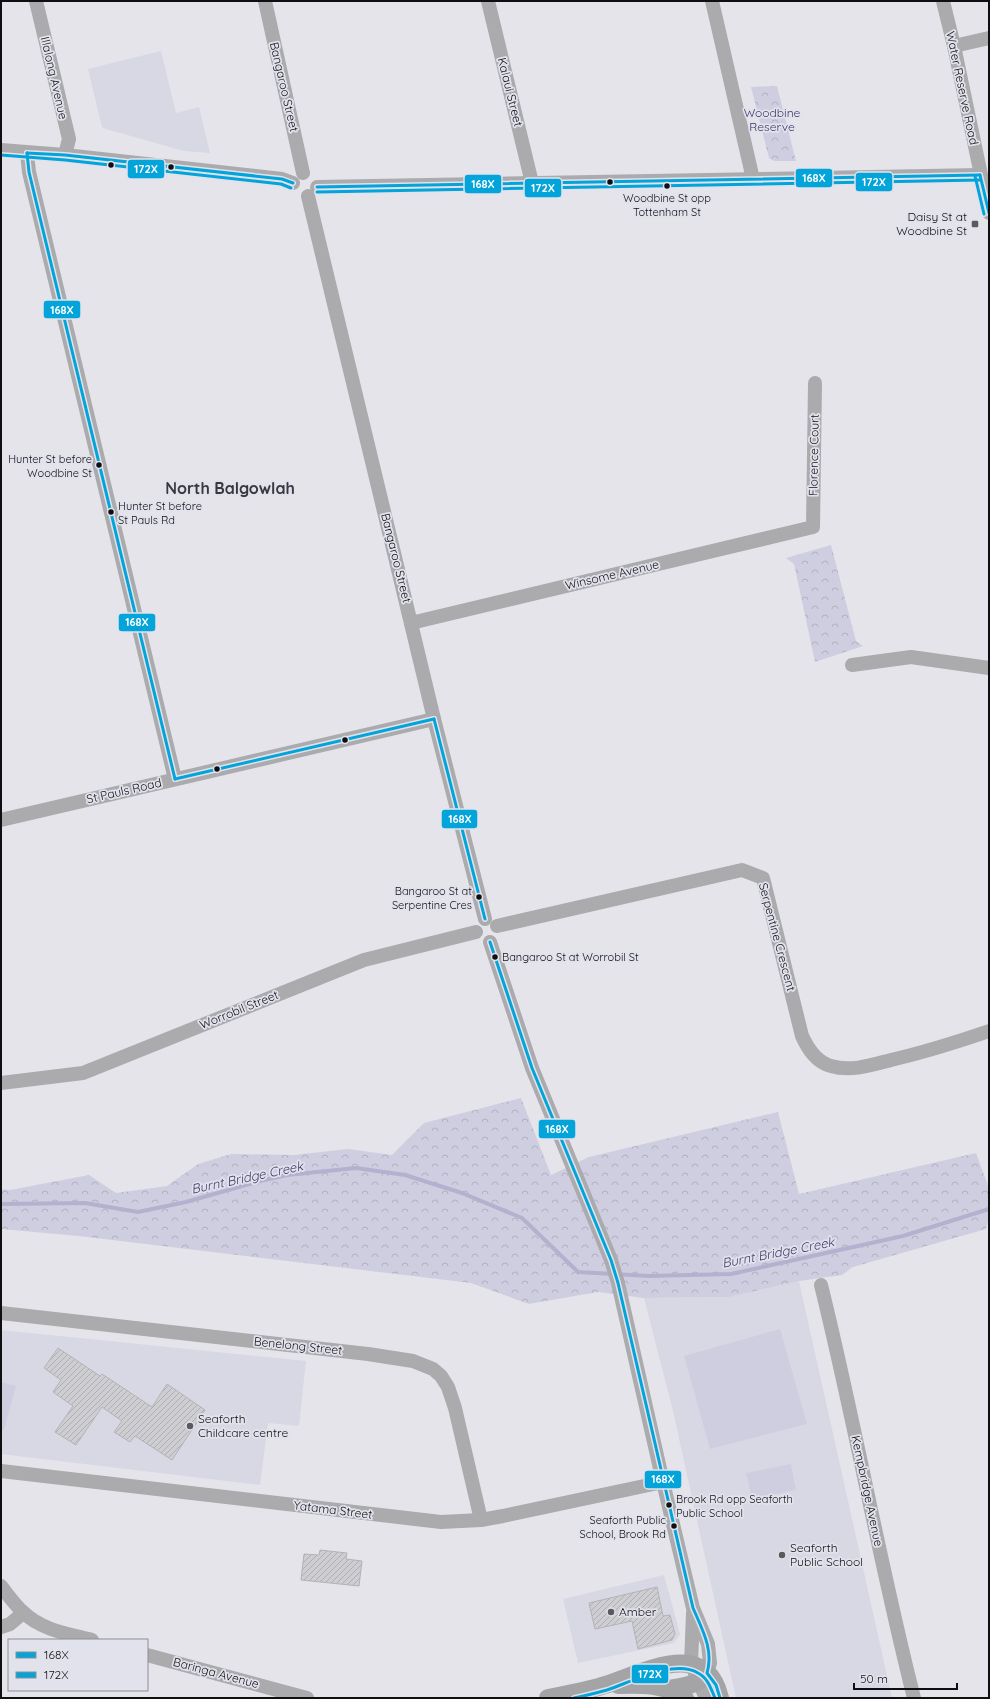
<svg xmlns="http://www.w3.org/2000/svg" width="990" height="1699" viewBox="0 0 990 1699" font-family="Quicksand,sans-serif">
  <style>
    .built { fill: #d8d8e4 }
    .forest { fill: url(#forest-crowns) }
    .pitch { fill: #cfcee1 }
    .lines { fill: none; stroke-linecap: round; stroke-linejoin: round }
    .stream { stroke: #b3b2ce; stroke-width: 4 }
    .building { fill: url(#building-hatch); stroke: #b3b3b7 }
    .minor { stroke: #ababae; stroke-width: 14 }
    .major { stroke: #a4a4a7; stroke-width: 18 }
    .bus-1-casing { stroke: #e2e2ec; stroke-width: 6 }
    .bus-2-casing { stroke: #e2e2ec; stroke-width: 6 }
    .bus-1 { stroke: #02a4d9; stroke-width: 3 }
    .bus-2 { stroke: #02a4d9; stroke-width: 3 }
    .bus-dot { fill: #0f0f12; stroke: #e2e2ec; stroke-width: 1.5 }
    .poi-dot { fill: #5a5a5e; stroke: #e2e2ec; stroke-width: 1.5 }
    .labels { text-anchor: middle; stroke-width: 3.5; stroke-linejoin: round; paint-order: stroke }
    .bus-label { font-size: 11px; fill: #0f0f12; stroke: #e2e2ec; text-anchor: end }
    .street-label { font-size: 12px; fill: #0f0f12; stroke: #e2e2ec }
    .park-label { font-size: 12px; fill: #3c3768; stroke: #e2e2ec }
    .poi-label { font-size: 12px; fill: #0f0f12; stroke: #e2e2ec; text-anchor: start }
    .water-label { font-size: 13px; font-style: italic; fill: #3f396b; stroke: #e2e2ec }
    .district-label { font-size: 16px; font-weight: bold; fill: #38383f; stroke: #e2e2ec }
    .line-badge { stroke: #e2e2ec; stroke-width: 1.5 }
    .badge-label { font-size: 11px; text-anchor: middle; font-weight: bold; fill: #fff }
  </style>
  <defs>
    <pattern id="forest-crowns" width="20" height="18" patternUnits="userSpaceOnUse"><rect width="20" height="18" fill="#cfcee1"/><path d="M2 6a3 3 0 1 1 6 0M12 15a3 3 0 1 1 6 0" fill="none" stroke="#b1b0c0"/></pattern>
    <pattern id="building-hatch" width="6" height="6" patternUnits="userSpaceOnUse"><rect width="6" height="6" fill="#cdcdd2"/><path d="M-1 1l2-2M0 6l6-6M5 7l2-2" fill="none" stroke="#afafb3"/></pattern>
  </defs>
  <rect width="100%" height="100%" fill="#e4e4ea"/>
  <g class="built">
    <polygon points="161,51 176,113 199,107 210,153 184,151 106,129 102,127 88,69"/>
    <polygon points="799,1281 892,1698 736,1698 673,1411 644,1298 729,1297"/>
    <polygon points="1,1330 306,1361 299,1426 268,1423 260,1485 1,1454"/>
    <polygon points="664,1575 680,1634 674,1643 578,1663 563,1599"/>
  </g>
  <g class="forest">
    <polygon points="777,86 796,161 774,161 769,158 751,87"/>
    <polygon points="831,545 856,641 863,646 815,662 794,564 786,558"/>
    <polygon points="521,1098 551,1175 589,1157 778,1112 799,1194 976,1153 989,1188 989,1217 986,1229 853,1267 842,1275 799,1281 729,1297 644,1298 598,1292 529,1304 471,1283 79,1236 1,1229 1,1189 10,1190 89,1175 116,1193 167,1186 198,1164 231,1154 294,1155 348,1149 392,1155 424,1123"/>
  </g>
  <g class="pitch">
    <polygon points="780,1329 807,1424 710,1449 684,1356"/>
    <polygon points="1,1382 16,1386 4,1430 1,1429"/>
    <polygon points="791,1464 796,1490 752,1499 746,1473"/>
  </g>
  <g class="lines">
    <polyline class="stream" points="1,1204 85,1203 138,1212 186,1202 260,1181 287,1175 356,1168 405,1175 462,1193 522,1218 578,1272 649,1276 731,1274 903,1236 989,1209"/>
  </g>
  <g class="building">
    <polygon points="58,1348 100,1376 102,1374 152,1407 167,1384 205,1410 172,1460 135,1436 130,1442 114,1432 122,1421 102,1407 76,1445 55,1432 73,1406 53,1392 61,1380 44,1368"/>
    <polygon points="320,1550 347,1553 346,1559 362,1561 359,1586 301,1580 304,1554 319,1555"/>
    <polygon points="657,1587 663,1616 670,1615 675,1634 672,1640 638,1649 632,1621 595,1629 589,1603"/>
  </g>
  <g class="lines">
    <g class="minor">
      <polyline points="36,1 69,139 65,155"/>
      <polyline points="265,1 303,173"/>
      <polyline points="488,1 532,183"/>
      <polyline points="712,1 753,179"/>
      <polyline points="943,1 954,46 989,213"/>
      <polyline points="954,46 989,38"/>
      <polyline points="1,150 65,155 282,179 293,183"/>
      <polyline points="27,153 29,172 175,779"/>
      <polyline points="317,187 980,175"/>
      <polyline points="308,196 434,719 485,919"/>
      <polyline points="411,623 813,527 815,383"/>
      <polyline points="852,665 911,657 989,668"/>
      <polyline points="1,820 434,719"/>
      <path d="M497 926 742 870 763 878 802 1036C808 1049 816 1062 831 1066 851 1072 872 1065 891 1060 925 1052 957 1042 989 1031"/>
      <polyline points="490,942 532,1068 611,1260 618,1283 663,1482 693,1608 708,1644 710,1663 707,1673"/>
      <polyline points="1,1083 83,1073 364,960 476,932"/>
      <path d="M821 1285C855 1422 879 1561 914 1698"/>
      <polyline points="1,1313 368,1354 413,1361 433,1369 441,1376 448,1387 455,1408 481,1520"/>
      <polyline points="1,1471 441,1522 481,1520 503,1516 663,1482"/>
      <path d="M1 1586C8 1595 15 1605 23 1612 41 1630 69 1634 92 1640"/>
      <polyline points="693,1613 691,1664 706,1698"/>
      <polyline points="1,1627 10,1624 23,1613"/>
      <polyline points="147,1655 307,1698"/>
    </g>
    <g class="major">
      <path d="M618 1685C642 1684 665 1684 685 1698"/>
      <path d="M669 1689C683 1686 699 1686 707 1673"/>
      <path d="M548 1698C567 1694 587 1691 605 1685 643 1673 706 1637 720 1698"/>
    </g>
    <g class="bus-1-casing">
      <g id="bus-1">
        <polyline points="27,153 29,172 175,779"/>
        <polyline points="27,153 65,155 282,179 293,183"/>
        <polyline points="980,175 989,213"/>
        <polyline points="317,187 980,175"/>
        <polyline points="434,719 485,919"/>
        <polyline points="175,779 434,719"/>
        <path d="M490 942 532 1068 611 1260 618 1283 693 1608C702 1629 714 1650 707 1673L716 1685 720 1698"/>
      </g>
    </g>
    <g class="bus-2-casing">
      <g id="bus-2">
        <polyline points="1,155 65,160 281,184 291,188"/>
        <polyline points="975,176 984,214"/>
        <polyline points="317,192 980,180"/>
        <path d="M574 1698C585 1696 596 1693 607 1690 631 1682 674 1659 698 1673 708 1678 711 1689 715 1698"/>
      </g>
    </g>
    <use href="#bus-1" class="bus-1"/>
    <use href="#bus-2" class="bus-2"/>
  </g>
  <g class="bus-dot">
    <circle cx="111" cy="165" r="3.5"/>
    <circle cx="171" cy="167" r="3.5"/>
    <circle cx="610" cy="182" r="3.5"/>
    <circle cx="667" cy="186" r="3.5"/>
    <circle cx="99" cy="465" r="3.5"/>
    <circle cx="111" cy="512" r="3.5"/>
    <circle cx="345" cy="740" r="3.5"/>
    <circle cx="217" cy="769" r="3.5"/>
    <circle cx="479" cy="897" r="3.5"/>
    <circle cx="495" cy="957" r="3.5"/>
    <circle cx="669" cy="1505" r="3.5"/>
    <circle cx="674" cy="1526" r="3.5"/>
  </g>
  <g class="poi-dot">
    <rect x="971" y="220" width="8" height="8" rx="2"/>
    <circle cx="190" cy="1426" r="4"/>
    <circle cx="782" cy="1555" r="4"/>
    <circle cx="611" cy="1612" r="4"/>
  </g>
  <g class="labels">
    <g class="bus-label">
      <text x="667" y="202" text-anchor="middle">Woodbine St opp<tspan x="667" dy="14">Tottenham St</tspan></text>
      <text x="92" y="463">Hunter St before<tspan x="92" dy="14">Woodbine St</tspan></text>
      <text x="118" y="510" text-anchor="start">Hunter St before<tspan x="118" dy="14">St Pauls Rd</tspan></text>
      <text x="472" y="895">Bangaroo St at<tspan x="472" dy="14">Serpentine Cres</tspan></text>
      <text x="502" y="961" text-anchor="start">Bangaroo St at Worrobil St</text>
      <text x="676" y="1503" text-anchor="start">Brook Rd opp Seaforth<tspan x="676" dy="14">Public School</tspan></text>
      <text x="666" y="1524">Seaforth Public<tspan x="666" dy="14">School, Brook Rd</tspan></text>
    </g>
    <g class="street-label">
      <text transform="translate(54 78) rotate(77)" y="4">Illalong Avenue</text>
      <text transform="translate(284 87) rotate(77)" y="4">Bangaroo Street</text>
      <text transform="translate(962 88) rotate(78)" y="4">Water Reserve Road</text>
      <text transform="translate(510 92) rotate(76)" y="4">Kalaui Street</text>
      <text transform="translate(814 455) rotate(-89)" y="4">Florence Court</text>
      <text transform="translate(396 558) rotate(76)" y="4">Bangaroo Street</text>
      <text transform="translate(612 575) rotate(-13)" y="4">Winsome Avenue</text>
      <text transform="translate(124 791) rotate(-13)" y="4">St Pauls Road</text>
      <text transform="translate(777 937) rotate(75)" y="4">Serpentine Crescent</text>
      <text transform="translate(239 1010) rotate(-22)" y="4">Worrobil Street</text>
      <text transform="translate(298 1346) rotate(6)" y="4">Benelong Street</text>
      <text transform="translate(867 1491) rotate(78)" y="4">Kempbridge Avenue</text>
      <text transform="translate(333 1510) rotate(7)" y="4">Yatama Street</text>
      <text transform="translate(216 1673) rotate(15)" y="4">Baringa Avenue</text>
    </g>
    <g class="park-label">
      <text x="772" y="117">Woodbine<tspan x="772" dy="14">Reserve</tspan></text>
    </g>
    <g class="poi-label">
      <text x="967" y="221" text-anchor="end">Daisy St at<tspan x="967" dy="14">Woodbine St</tspan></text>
      <text x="198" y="1423">Seaforth<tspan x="198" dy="14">Childcare centre</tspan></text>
      <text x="790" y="1552">Seaforth<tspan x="790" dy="14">Public School</tspan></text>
      <text x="619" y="1616">Amber</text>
    </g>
    <g class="water-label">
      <text transform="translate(247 1177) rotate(-12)" y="5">Burnt Bridge Creek</text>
      <text transform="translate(778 1252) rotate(-11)" y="5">Burnt Bridge Creek</text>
    </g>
    <g class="district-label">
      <text x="230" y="494">North Balgowlah</text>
    </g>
  </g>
  <g class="line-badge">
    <rect x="127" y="159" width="38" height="20" rx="4" fill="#02a4d9"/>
    <rect x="795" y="168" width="38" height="20" rx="4" fill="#02a4d9"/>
    <rect x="855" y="172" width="38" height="20" rx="4" fill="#02a4d9"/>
    <rect x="464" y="174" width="38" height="20" rx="4" fill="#02a4d9"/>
    <rect x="524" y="178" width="38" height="20" rx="4" fill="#02a4d9"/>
    <rect x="43" y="300" width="38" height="19" rx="4" fill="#02a4d9"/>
    <rect x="118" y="613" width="38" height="19" rx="4" fill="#02a4d9"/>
    <rect x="441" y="809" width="37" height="20" rx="4" fill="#02a4d9"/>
    <rect x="538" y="1119" width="38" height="20" rx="4" fill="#02a4d9"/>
    <rect x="644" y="1470" width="38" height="19" rx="4" fill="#02a4d9"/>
    <rect x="631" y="1664" width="38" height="20" rx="4" fill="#02a4d9"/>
  </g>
  <g class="badge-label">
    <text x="146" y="173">172X</text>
    <text x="814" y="182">168X</text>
    <text x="874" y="186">172X</text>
    <text x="483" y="188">168X</text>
    <text x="543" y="192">172X</text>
    <text x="62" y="314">168X</text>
    <text x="137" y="626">168X</text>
    <text x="460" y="823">168X</text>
    <text x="557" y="1133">168X</text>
    <text x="663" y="1483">168X</text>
    <text x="650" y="1678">172X</text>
  </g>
  <rect width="990" height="1699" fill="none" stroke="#0f0f12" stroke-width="4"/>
  <rect x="8" y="1639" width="140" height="52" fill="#e2e2ec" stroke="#8e8e95"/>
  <rect x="16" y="1652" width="20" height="6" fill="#02a4d9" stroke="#8e8e95"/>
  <text x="44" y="1659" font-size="12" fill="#0f0f12">168X</text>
  <rect x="16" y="1672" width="20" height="6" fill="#02a4d9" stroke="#8e8e95"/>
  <text x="44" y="1679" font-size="12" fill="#0f0f12">172X</text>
  <path d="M854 1683v6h103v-6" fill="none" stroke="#0f0f12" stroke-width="2"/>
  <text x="860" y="1683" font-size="12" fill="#0f0f12" stroke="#e2e2ec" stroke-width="3" paint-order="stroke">50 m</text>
</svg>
